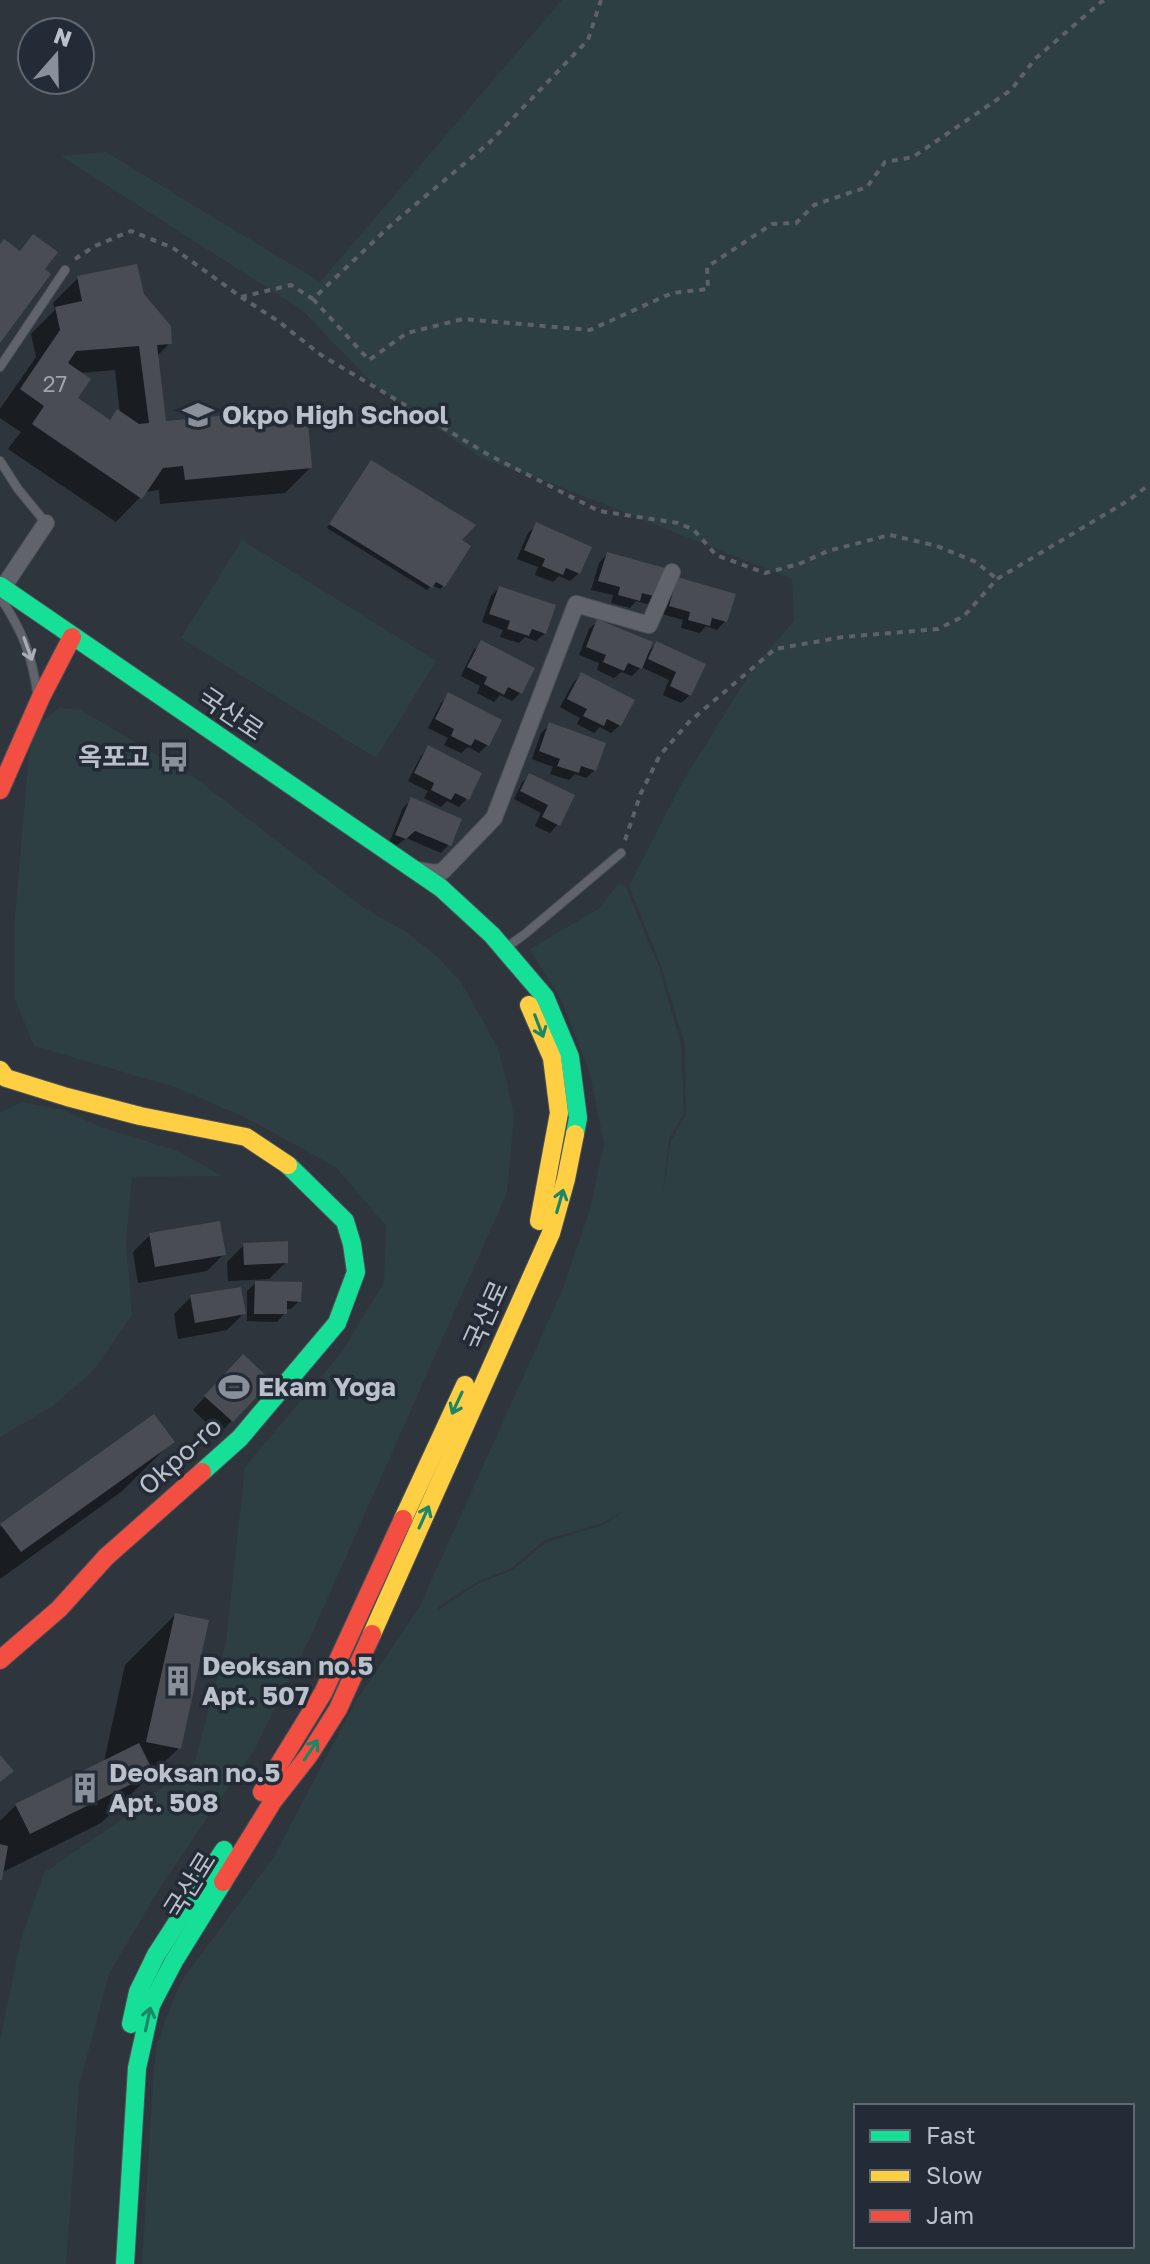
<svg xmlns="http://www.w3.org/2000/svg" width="1150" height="2264" viewBox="0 0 1150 2264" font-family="'Golos Text','Noto Sans KR',sans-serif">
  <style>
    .green { fill: #2d3f42; fill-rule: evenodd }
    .shadow { fill: #0007; fill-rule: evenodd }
    .building { fill: #494d53; fill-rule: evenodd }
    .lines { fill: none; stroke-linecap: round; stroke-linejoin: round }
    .lane-casing { stroke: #4d5156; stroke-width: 10 }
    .street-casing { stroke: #4d5156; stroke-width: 18 }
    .fast-casing { stroke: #4d5156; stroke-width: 20 }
    .slow-casing { stroke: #4d5156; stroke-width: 20 }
    .jam-casing { stroke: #4d5156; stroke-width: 20 }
    .path { stroke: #5d6267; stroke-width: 4; stroke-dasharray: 6 6; stroke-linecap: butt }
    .lane { stroke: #60636a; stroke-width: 8 }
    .street { stroke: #60636a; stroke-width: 16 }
    .fast { stroke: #16e098; stroke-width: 18 }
    .slow { stroke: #ffcf43; stroke-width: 18 }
    .jam { stroke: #f24e42; stroke-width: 18 }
    .oneway { stroke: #a9aeb8 }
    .oneway2 { stroke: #1c8667 }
    .labels { text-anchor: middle; stroke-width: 7; stroke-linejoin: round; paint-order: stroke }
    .number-label { font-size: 22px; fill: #9ea4ad }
    .poi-label { font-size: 26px; font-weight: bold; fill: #bbc1cb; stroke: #232b36; text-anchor: start }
    .street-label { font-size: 26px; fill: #bbc1cb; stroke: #232b36 }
  </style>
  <rect width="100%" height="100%" fill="#2f353c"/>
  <g class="green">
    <path d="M562 0H1150V2264H142L154 2068 157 2045 169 2010 182 1980 273 1858 356 1701 419 1608 562 1291 590 1209 604 1144 590 1074 563 1003 530 949 600 908 618 884 626 887 659 967 681 1045 684 1114 669 1139 663 1191 671 1140 686 1115 685 1045 661 966 629 886 682 783 753 668 794 621 792 579 556 485 481 458 377 388 302 310 61 156 106 152 320 282ZM628 1508 603 1525 545 1543 513 1570 479 1583 438 1610 439 1606 479 1581 512 1568 544 1540 603 1523ZM856 2106H1132V2246H856Z"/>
    <polygon points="242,540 436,661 376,758 181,638"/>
    <polygon points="59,708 81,710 194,777 364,908 406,932 437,956 461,982 498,1048 507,1083 514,1117 507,1193 309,1640 256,1747 162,1884 109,1974 79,2086 66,2264 0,2264 0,2041 21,1939 44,1873 122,1819 195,1762 226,1642 245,1467 340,1354 384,1283 386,1226 336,1167 246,1118 175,1087 34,1046 15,999 15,916 29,754 35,727"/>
    <polygon points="22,1102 64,1110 98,1126 178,1151 222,1176 132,1177 126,1242 132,1315 92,1372 50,1408 0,1437 0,1113"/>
  </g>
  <g class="shadow">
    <path d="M78 278 142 295 170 343 156 357 164 424 310 468 285 493 160 504 159 490 145 492 116 522 8 449 21 432 0 418V409L36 357 31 334 55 310 53 303ZM115 370 120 414 117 412 108 421 75 398 79 373Z"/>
    <polygon points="368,466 443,586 440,589 432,585 427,590 327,528"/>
    <polygon points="537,525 579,573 570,581 559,576 553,582 535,575 538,567 517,559 528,533"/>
    <polygon points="607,554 656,596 647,604 636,601 630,608 611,603 613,595 591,590 599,563"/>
    <polygon points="678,579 725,621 717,630 706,626 700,633 681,628 683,620 662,614 670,587"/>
    <polygon points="499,588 545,633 536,641 525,637 519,643 500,637 503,630 482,622 491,596"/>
    <polygon points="598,621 646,654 657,643 704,665 690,695 681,703 663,695 669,680 641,667 632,676 621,672 614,678 597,670 599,663 579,655 589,629"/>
    <polygon points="482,643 533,669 520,693 512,701 500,695 494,702 477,693 480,686 461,676 473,651"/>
    <polygon points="581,674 620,725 611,733 600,727 594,733 577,724 580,718 560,707 573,683"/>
    <polygon points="449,695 487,745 479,753 468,747 461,753 444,745 448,738 428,728 441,703"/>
    <polygon points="550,725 595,770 586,778 575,774 569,780 550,774 553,767 532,759 541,733"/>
    <polygon points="429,748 467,798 459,807 447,801 441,807 424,798 428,791 408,781 421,756"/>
    <polygon points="530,775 572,796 558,824 550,833 535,826 541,813 514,799 522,783"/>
    <polygon points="411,800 449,844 441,853 406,838 396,846 389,843 403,808"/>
    <polygon points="150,1235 224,1254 207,1271 138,1283 133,1252"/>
    <polygon points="244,1245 286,1262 269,1279 228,1281 227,1262"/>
    <polygon points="256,1283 299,1301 291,1309 285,1309 285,1313 277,1322 247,1321 247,1291"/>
    <polygon points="191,1297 244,1313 227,1330 178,1339 174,1314"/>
    <polygon points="230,1369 269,1381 219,1434 193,1410"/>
    <polygon points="154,1417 172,1442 121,1492 0,1579 0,1527"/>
    <polygon points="175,1615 179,1748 101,1823 1,1873 0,1878 0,1821 16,1805 104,1762 125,1665"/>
  </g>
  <g class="building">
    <polygon points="33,234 58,252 45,269 51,274 0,343 0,244 4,239 20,251"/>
    <path d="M137 264 144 294 171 326 172 344 157 345 166 421 251 413 253 428 308 423 312 468 185 480 183 466 163 468 142 499 32 424 44 406 20 389 60 330 55 307 82 301 77 276ZM139 346 149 423 139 424 117 409 110 420 78 398 91 379 68 363 76 351Z"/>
    <polygon points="371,460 476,525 462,540 471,546 445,587 436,582 432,588 329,524"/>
    <polygon points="536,522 592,547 580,574 566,568 563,575 542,566 545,559 524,550"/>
    <polygon points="607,552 665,568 657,597 642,593 640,601 618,595 620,587 598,581"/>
    <polygon points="677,577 736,594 727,622 712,618 710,626 688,620 690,612 669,606"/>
    <polygon points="499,586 556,605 546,634 532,629 529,636 507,629 510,621 489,614"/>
    <polygon points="597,619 653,642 642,669 628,663 624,671 603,662 606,655 586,647"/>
    <polygon points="481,640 535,668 522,694 508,687 504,695 484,684 487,677 467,667"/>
    <polygon points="656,641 706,664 691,696 670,686 676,672 648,659"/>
    <polygon points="581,672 635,700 621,726 607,719 604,726 583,716 587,709 567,699"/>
    <polygon points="448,692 502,720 489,746 475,739 471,746 451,736 454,729 435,719"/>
    <polygon points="549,722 606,743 596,771 581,766 579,773 557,766 560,759 539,751"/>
    <polygon points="428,745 482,773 469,800 455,793 451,800 431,790 434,783 414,773"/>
    <polygon points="529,773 575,795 560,826 542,817 548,805 520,791"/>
    <polygon points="411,797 462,819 451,846 415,831 406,839 395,835"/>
    <polygon points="220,1221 226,1255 155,1267 149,1233"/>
    <polygon points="288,1241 288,1263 244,1265 243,1243"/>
    <polygon points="255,1281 302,1282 301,1302 287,1301 287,1314 254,1314"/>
    <polygon points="241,1287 246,1314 195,1323 190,1295"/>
    <polygon points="243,1354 272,1381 233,1422 204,1396"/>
    <polygon points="154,1414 175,1442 21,1552 0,1524"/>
    <polygon points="175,1613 209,1620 181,1749 146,1742"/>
    <polygon points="139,1743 154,1773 30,1834 15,1804"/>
    <polygon points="0,1755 14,1771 0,1782"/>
    <polygon points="0,1844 8,1846 2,1880 0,1880"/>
  </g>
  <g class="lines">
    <g class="lane-casing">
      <g id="lane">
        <polyline points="0,367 65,270"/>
        <polyline points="0,461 18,489 46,523"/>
        <path d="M2 600C22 631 32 655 37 692"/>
        <polyline points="507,947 525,934 621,853"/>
      </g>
    </g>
    <g class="street-casing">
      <g id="street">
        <polyline points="0,592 46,523"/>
        <polyline points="417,870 435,873 443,871 494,818 576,604 649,625 672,572"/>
      </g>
    </g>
    <g class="fast-casing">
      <g id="fast">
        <polyline points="0,586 441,888 492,935 545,997 570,1057 578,1118 575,1134"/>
        <polyline points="202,1472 240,1438 337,1323 356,1272 352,1244 345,1221 288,1165"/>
        <polyline points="131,2024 138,1992 156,1955 224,1850"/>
        <polyline points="125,2264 137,2068 151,2005 174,1961 223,1882"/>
      </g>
    </g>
    <g class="slow-casing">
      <g id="slow">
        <polyline points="529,1005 552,1058 559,1113 539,1221"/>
        <polyline points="0,1070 6,1078 67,1097 140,1116 246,1137 288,1165"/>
        <polyline points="403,1519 465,1385"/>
        <polyline points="372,1634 551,1233 566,1179 575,1134"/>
      </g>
    </g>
    <g class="jam-casing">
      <g id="jam">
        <polyline points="0,790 41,697 72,637"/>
        <polyline points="0,1660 59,1609 106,1557 202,1472"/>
        <polyline points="262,1792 323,1693 403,1519"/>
        <polyline points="223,1882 273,1801 309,1755 338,1709 372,1634"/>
      </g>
    </g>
    <g class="path">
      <polyline points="75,259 95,246 131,231 173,248 241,297 291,285 313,299 391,225 489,143 588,40 601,0"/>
      <polyline points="241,297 278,321 321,355 489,455 599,511 678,523 694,530 716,555 765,573 799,564 828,551 890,535 937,546 976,562 997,579"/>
      <polyline points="313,299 369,360 407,333 463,319 590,330 672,293 708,289 707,267 772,224 796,223 814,205 867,187 885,162 913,157 1011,90 1035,59 1101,2 1107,0"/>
      <polyline points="625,840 641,793 660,755 689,722 775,649 843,637 938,629 964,616 997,579 1129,500 1150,484"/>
    </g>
    <use href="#lane" class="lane"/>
    <use href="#street" class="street"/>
    <use href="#fast" class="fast"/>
    <use href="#slow" class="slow"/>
    <use href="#jam" class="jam"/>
  </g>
  <defs><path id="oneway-shaft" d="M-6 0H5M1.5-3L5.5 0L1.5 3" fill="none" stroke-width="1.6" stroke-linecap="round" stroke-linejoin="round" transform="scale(2)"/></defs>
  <use class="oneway" href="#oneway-shaft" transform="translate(28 649) rotate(70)"/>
  <g class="oneway2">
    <use href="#oneway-shaft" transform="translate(539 1026) rotate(69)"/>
    <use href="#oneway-shaft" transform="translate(560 1201) rotate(-74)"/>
    <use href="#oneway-shaft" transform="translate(457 1403) rotate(115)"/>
    <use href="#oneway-shaft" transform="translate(424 1517) rotate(-66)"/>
    <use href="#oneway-shaft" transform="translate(311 1750) rotate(-56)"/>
    <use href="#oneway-shaft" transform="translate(148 2019) rotate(-78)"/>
  </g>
  <defs>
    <g id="school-bare" transform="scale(2.4)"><path d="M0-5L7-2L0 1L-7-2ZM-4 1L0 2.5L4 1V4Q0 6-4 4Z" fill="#8a9099" stroke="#232b36" stroke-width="2.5" paint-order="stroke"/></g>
    <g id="bus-bare" transform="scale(2.4)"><path d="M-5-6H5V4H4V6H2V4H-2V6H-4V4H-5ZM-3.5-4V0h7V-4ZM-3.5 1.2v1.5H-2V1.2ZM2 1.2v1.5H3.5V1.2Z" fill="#8a9099" stroke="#232b36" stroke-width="2.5" paint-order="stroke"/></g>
    <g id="stadium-bare" transform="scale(2.4)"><path d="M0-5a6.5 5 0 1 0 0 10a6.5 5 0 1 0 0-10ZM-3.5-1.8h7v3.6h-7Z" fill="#8a9099" stroke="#232b36" stroke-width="2.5" paint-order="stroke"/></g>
    <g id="building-bare" transform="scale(2.4)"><path d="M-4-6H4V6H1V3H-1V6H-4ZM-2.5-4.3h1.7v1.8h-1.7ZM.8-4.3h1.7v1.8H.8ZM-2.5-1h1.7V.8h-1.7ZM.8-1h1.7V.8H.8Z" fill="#8a9099" stroke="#232b36" stroke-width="2.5" paint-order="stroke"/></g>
  </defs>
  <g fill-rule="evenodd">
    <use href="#school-bare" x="198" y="415"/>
    <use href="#bus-bare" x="174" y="757"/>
    <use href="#stadium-bare" x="234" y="1387"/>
    <use href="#building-bare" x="178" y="1681"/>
    <use href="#building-bare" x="85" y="1788"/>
  </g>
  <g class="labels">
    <g class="number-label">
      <text x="55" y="392">27</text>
    </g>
    <g class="poi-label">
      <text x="222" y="424">Okpo High School</text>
      <text x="150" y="766" text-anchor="end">옥포고</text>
      <text x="258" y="1396">Ekam Yoga</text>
      <text x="202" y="1675">Deoksan no.5<tspan x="202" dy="30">Apt. 507</tspan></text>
      <text x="109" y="1782">Deoksan no.5<tspan x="109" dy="30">Apt. 508</tspan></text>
    </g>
    <g class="street-label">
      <text transform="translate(231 714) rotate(34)" y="9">국산로</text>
      <text transform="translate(486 1315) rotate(-66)" y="9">국산로</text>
      <text transform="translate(180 1456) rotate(-42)" y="9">Okpo-ro</text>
      <text transform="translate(190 1885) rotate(-58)" y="9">국산로</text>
    </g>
  </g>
  <rect x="854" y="2104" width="280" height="144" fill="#232b36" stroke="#606772" stroke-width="2"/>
  <rect x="870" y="2130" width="40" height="12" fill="#16e098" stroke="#606772" stroke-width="2"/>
  <text x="926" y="2144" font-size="24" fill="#bbc1cb">Fast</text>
  <rect x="870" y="2170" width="40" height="12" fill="#ffcf43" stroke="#606772" stroke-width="2"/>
  <text x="926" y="2184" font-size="24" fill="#bbc1cb">Slow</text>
  <rect x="870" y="2210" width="40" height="12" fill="#f24e42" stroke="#606772" stroke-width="2"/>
  <text x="926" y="2224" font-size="24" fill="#bbc1cb">Jam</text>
  <g transform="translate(56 56) rotate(20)"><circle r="38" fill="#232b36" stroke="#606772" stroke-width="2"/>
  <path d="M0-6L14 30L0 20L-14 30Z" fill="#8a9099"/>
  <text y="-12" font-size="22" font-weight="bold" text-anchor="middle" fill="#bbc1cb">N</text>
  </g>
</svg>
